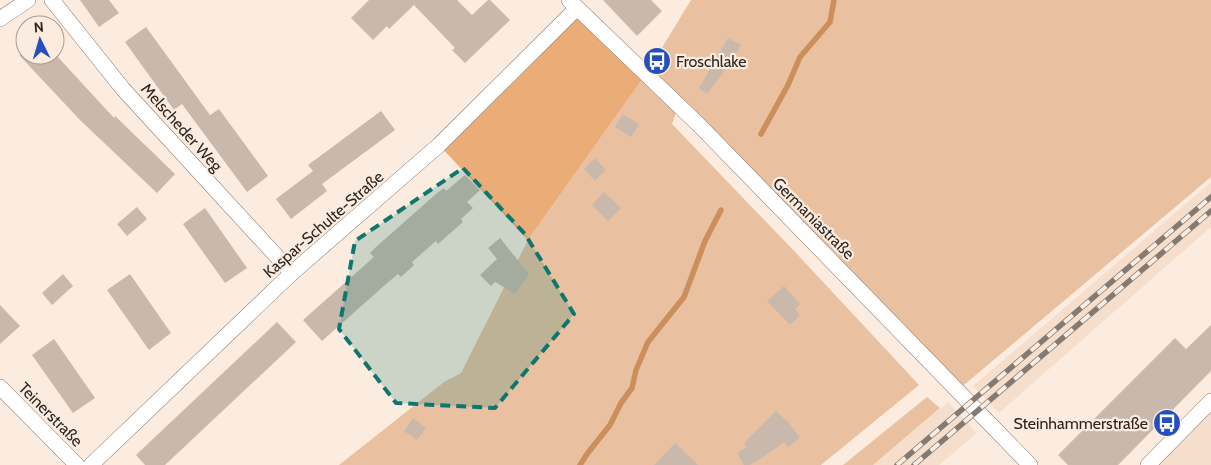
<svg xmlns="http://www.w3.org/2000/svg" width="1211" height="465" viewBox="0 0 1211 465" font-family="Cabin,sans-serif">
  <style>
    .built { fill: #f5dfcc }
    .green { fill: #e9c1a0 }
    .forest { fill: #ebad78 }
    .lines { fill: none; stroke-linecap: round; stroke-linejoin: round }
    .stream { stroke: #ca8f5a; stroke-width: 5.5 }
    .building { fill: #c9b9ac }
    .minor-casing { stroke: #86776c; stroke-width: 16 }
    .minor { stroke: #fff; stroke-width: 15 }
    .rail-casing { stroke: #847a71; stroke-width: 5.5 }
    .rail { stroke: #fcecdf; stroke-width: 4; stroke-dasharray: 11; stroke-linecap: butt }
    .marked { fill: #0f766e; fill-opacity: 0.2; stroke: #0f766e; stroke-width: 4; stroke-dasharray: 10 6; stroke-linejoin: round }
    .labels { text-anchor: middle; stroke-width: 4.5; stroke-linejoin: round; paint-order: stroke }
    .poi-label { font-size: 16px; fill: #2b2520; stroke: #fcecdf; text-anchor: start }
    .street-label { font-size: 16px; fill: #2b2520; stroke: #fcecdf }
  </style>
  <rect width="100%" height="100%" fill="#fcecdf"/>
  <g class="built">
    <polygon points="1211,182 1211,227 999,413 973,386"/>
    <polygon points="1211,401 1211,465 1148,465"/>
    <polygon points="948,402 977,433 939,465 873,465"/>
  </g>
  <g class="green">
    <polygon points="691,0 1211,0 1211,177 958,390 678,107 672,124 797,254 919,385 821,465 339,465 444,382 461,373 528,240 646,74"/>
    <polygon points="927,397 940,408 873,465 843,465"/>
  </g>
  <polygon class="forest" points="577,8 646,74 528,240 439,145"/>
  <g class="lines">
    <g class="stream">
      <polyline points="761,134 788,85 800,57 830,22 834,0"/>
      <polyline points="580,465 587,454 610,425 621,403 632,388 636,370 648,342 684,297 705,241 721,210"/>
    </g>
  </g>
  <g class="building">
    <polygon points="80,0 109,0 119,13 99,27"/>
    <polygon points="369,0 457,0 472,15 488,0 490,0 510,20 465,63 452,50 455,48 414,5 389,29 387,26 373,40 351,18"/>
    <polygon points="603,0 651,0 662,11 637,36"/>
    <polygon points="146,27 210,115 219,109 268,176 247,192 182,104 174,110 125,42"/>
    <polygon points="728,38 741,45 729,65 707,94 699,88"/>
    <polygon points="19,55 56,55 114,118 115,116 175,174 157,193 80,120"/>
    <polygon points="381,111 395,130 322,184 327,191 291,219 276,199 313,171 308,165"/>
    <polygon points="623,114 639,124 631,137 615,127"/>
    <polygon points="595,158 606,170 595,181 584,169"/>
    <polygon points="465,175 480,190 467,202 473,208 461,219 463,222 438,244 436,241 412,262 414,265 401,277 398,274 386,284 322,341 303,320 374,257 370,253 376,247 437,193 444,188 446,191"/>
    <polygon points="604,192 621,208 608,221 592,205"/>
    <polygon points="137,207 147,219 127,236 117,224"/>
    <polygon points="205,208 247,268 225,283 183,224"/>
    <polygon points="500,238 529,274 515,294 495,282 491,286 480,275 497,259 488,248"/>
    <polygon points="63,274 73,286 52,305 42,293"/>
    <polygon points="130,274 171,333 149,350 107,290"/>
    <polygon points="784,286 800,304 795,309 800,315 790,325 767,301"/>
    <polygon points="0,305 20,326 0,344"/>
    <polygon points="277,322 296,342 165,465 145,465 136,455"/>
    <polygon points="1211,325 1211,371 1118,465 1068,465 1058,455 1175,338 1186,349"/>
    <polygon points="54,339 95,398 73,413 32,355"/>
    <polygon points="776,411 788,422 800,438 788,447 784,442 766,455 750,465 744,465 737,453 747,447 744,443"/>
    <polygon points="413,418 426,428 417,440 404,431"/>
    <polygon points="675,443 698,465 654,465"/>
  </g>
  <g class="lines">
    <g class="minor-casing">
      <g id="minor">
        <polyline points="52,0 123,89 292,273"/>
        <polyline points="569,0 700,126 1030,465"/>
        <polyline points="0,19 28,0"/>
        <polyline points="0,387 77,465"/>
        <polyline points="91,465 292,273 439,145 577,8"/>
        <polyline points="1148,465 1211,401"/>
      </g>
    </g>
    <use href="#minor" class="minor"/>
    <g class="rail-casing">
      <g id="rail">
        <polyline points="897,465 1211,197"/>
        <polyline points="914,465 1211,211"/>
      </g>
    </g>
    <use href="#rail" class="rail"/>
  </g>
  <path class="marked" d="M463 168 525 234 574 314 495 408 396 403 339 329 355 241Z"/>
  <defs>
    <g id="bus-disc" transform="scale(1.4375)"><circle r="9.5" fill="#254fbd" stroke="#fcecdf"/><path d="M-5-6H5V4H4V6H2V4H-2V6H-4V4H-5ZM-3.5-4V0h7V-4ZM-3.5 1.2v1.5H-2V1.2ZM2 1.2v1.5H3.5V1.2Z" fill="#fff"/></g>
  </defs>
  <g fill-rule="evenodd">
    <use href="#bus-disc" x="657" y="61"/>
    <use href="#bus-disc" x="1167" y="423"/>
  </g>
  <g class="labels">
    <g class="poi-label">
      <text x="676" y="67">Froschlake</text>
      <text x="1148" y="429" text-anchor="end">Steinhammerstraße</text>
    </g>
    <g class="street-label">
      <text transform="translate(182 127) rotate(48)" y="6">Melscheder Weg</text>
      <text transform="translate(814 218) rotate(45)" y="6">Germaniastraße</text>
      <text transform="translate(323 224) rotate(-41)" y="6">Kaspar-Schulte-Straße</text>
      <text transform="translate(51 414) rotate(45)" y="6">Teinerstraße</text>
    </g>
  </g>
  <g transform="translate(40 40) rotate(355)"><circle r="24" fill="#fcecdf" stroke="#a89c93"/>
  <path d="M0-4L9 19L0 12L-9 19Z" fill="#254fbd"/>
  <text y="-8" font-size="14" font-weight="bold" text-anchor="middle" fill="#2b2520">N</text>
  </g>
</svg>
